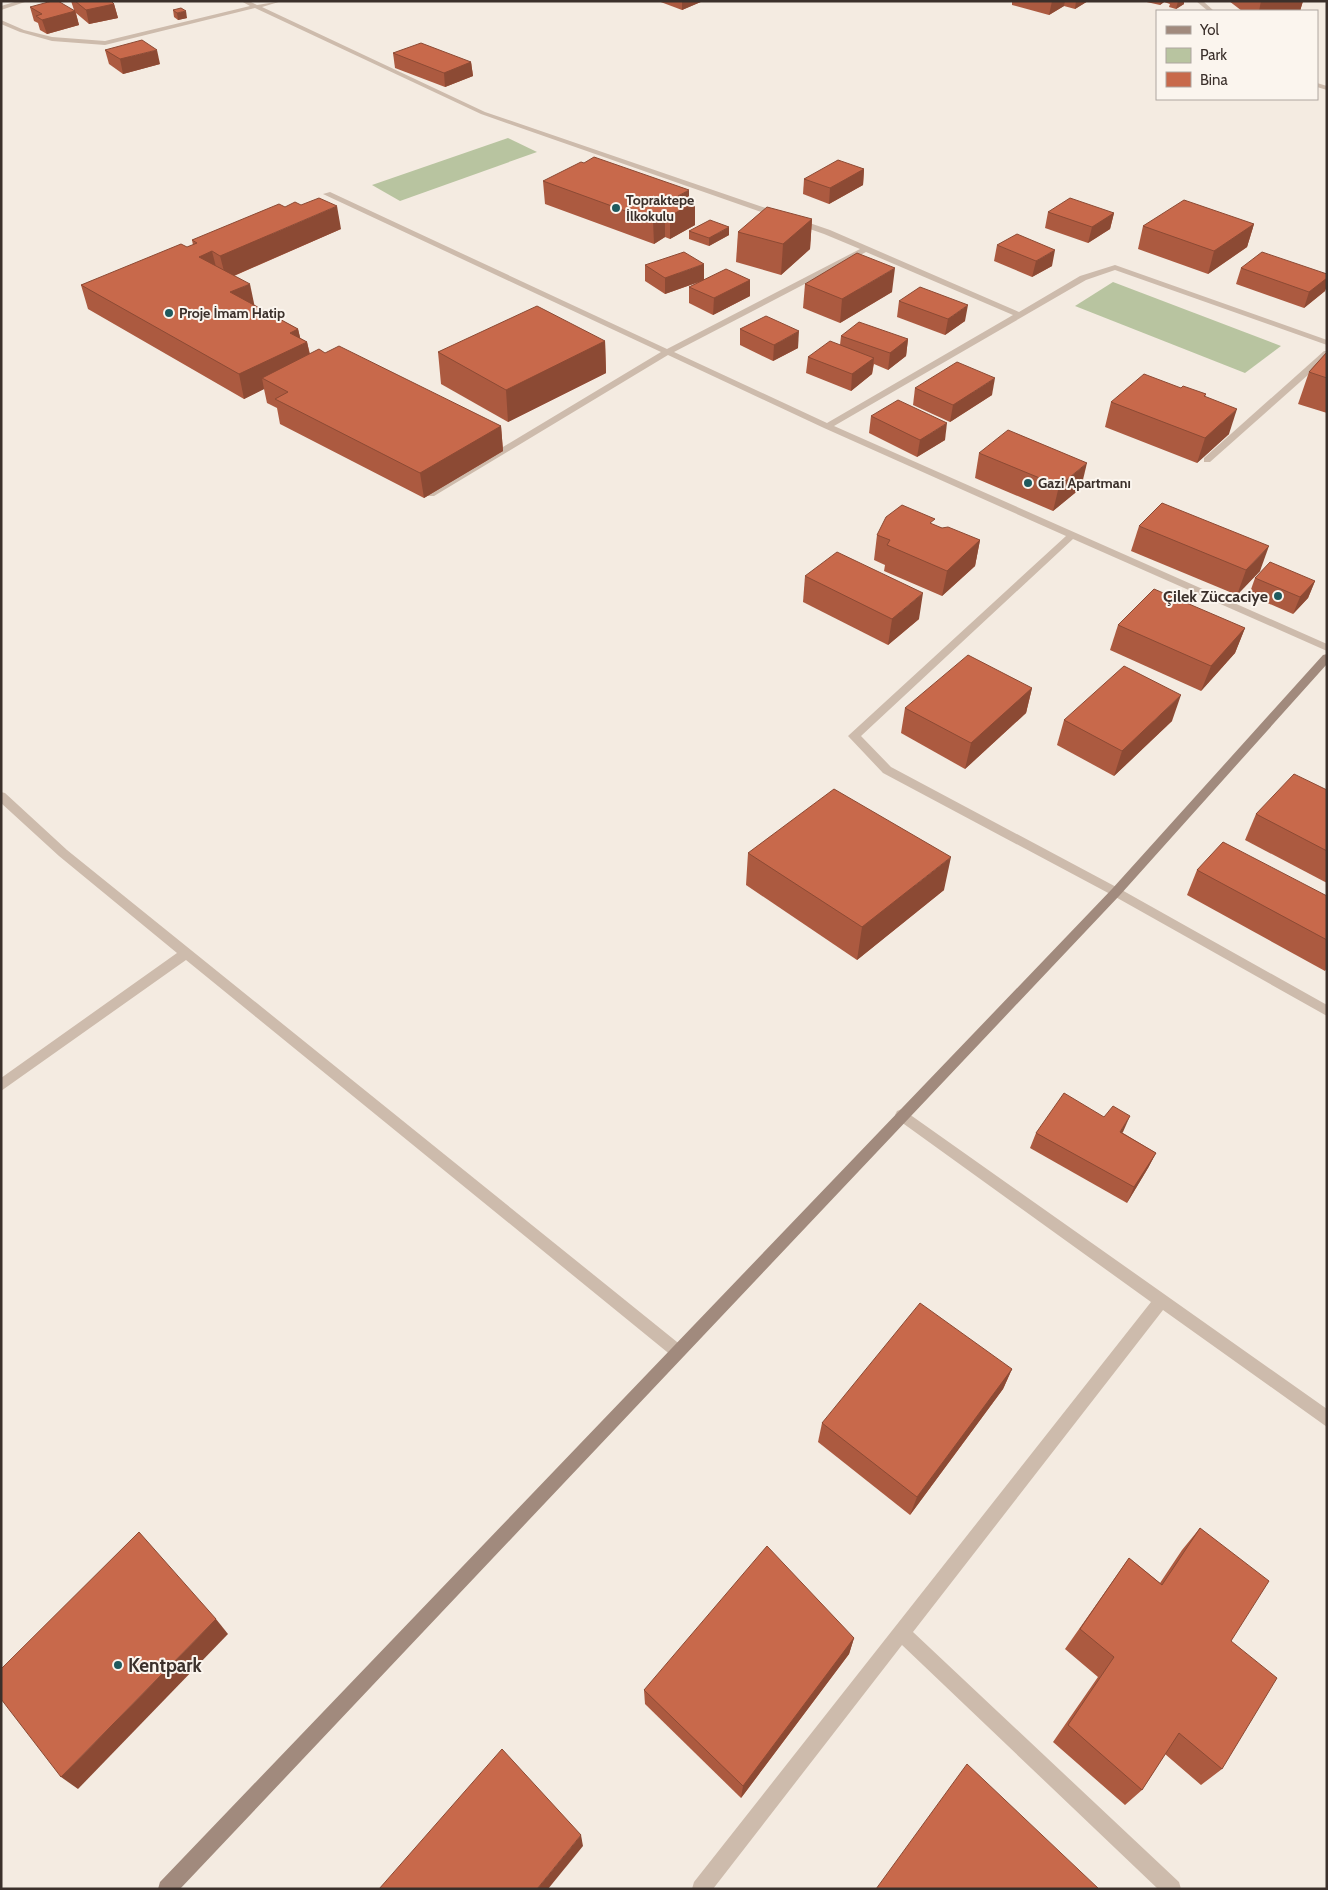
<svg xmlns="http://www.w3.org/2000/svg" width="1328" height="1890" viewBox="0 0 1328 1890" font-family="Cabin,sans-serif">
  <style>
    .green { fill: #b8c4a0 }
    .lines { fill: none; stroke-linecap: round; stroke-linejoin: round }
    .street { fill: #cdbbac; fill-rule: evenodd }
    .secondary { fill: #a18a7d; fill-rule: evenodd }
    .wall { fill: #ac5a40 }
    .shaded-wall { fill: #8c4a34 }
    .building { fill: #c8694b; stroke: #8c4a34 }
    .poi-dot { fill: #1f5a5e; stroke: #fbf5ee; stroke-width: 2 }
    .labels { text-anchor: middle; stroke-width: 4; stroke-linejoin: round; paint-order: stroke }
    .far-poi-label { font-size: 14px; font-weight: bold; fill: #3b302b; stroke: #fbf5ee; text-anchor: start }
    .poi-label { font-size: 16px; font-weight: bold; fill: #3b302b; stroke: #fbf5ee; text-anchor: end }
    .near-poi-label { font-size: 19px; font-weight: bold; fill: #3b302b; stroke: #fbf5ee; text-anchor: start }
  </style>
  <rect width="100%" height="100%" fill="#f4ebe1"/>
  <g class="green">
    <polygon points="508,138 537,152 400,201 372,185"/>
    <polygon points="1113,282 1281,346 1245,373 1075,306"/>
  </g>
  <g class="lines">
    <g class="street">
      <polygon points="18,1 28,1 1,10 1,6"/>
      <path d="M241 1H249L257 5 282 1 262 7 485 112 830 230 1019 312 1080 276 1115 265 1327 340V345L1115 270 1086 280 834 426 1327 644V651L1073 539 861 736 891 767 1120 889 1327 1005V1016L1112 895 883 773 848 736 1066 536 824 428 668 355 434 496H428V492L661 352 323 194 330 192 667 349 860 249 824 234 481 114 255 8 105 45 52 41 20 32 1 24V20L24 30 52 37 105 41 250 6ZM866 252 1013 315 827 423 674 352Z"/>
      <polygon points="1196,1 1203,1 1214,11 1208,11"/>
      <polygon points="1317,83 1327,86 1327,90 1317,87"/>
      <polygon points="1324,351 1327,351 1327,358 1210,462 1204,462 1204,458"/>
      <polygon points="1,792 5,793 67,850 682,1346 685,1351 682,1356 677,1358 672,1356 186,960 1,1091 1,1078 177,953 59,856 1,803"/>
      <polygon points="902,1109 1327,1409 1327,1427 1163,1310 913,1632 1179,1882 1181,1889 1158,1889 902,1645 713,1889 692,1889 694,1882 1151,1302 897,1119 895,1115 897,1111"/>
    </g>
    <polygon class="secondary" points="1327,654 1327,664 1120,895 180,1889 158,1889 160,1882 1112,889 1323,655"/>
  </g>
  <g class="wall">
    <polygon points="71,1 111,1 114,4 118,18 89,24 76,13 79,25 47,34 40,30 38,23 34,21 30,7 74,10"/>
    <polygon points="658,1 703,1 682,10"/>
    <polygon points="1012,1 1088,1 1075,9 1064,6 1049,15 1012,5"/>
    <polygon points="1142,1 1184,1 1184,4 1176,9 1169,7 1170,4 1164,2 1160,5"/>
    <polygon points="1229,1 1303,1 1300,11 1242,11"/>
    <polygon points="173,10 187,18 178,20 174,17"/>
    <polygon points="105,50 160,64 123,74 109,64"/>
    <polygon points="393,53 471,62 473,76 445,87 395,68"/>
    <polygon points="864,169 863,185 829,204 803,194 804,179"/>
    <polygon points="543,181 689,200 695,202 695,225 670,239 665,237 654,244 545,204"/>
    <polygon points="1048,212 1114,213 1110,229 1088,243 1045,228"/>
    <polygon points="812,219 810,249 781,275 736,262 738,232"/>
    <polygon points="1254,224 1247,247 1208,274 1138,249 1143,226"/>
    <polygon points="341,229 234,276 254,305 298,329 300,338 307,342 310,354 325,353 501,426 503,451 424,498 280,424 277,408 267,403 264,389 244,399 88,309 81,285 193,245 192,240"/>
    <polygon points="689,231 729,235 709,246 689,239"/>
    <polygon points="997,245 1052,266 1032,277 994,261"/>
    <polygon points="645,265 704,280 750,280 750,296 713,315 689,303 689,287 699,282 665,294 645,281"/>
    <polygon points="1241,268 1327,274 1327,285 1325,291 1304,308 1236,284"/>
    <polygon points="805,284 892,292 840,323 803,308"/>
    <polygon points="899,301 965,321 945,335 897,317"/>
    <polygon points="740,329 798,348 773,361 740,345"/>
    <polygon points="841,336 908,339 906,356 888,370 874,364 872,374 851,391 806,373 808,357 840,345"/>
    <polygon points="605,341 606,373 508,422 441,384 438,352"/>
    <polygon points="1327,352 1327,413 1298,404 1309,372"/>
    <polygon points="915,388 992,395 950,422 913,405"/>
    <polygon points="1181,388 1206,394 1205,397 1229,434 1197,463 1105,427 1111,402"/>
    <polygon points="871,416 945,440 917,457 869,433"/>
    <polygon points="979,453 1081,488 1053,511 975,478"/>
    <polygon points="934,525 942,528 980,540 975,566 942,596 884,571 885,565 874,560 877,535"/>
    <polygon points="1139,526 1260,571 1237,595 1131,551"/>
    <polygon points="805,576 919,619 888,645 803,602"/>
    <polygon points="1255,578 1315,581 1308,598 1293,614 1249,595"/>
    <polygon points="1118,625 1245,628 1235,653 1201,691 1110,650"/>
    <polygon points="1032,688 1026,713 965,769 901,733 905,708"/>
    <polygon points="1064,720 1172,721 1114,776 1057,745"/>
    <polygon points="1327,790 1327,883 1245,840 1256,814"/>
    <polygon points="748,853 944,890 857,960 746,885"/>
    <polygon points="1197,870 1327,896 1327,968 1325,971 1187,895"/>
    <polygon points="1036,1133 1123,1133 1156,1153 1148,1168 1127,1203 1030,1148"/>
    <polygon points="1012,1369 1003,1389 910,1515 818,1442 822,1423"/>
    <polygon points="1200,1528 1231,1641 1222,1769 1201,1785 1165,1754 1142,1790 1125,1805 1053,1742 1098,1677 1065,1649 1129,1558 1160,1583 1182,1550"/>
    <polygon points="854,1638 849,1654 741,1798 645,1704 644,1690"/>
  </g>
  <g class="shaded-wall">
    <polygon points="682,1 703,1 682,10"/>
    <polygon points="1052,1 1065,1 1064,6 1049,15"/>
    <polygon points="1076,1 1088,1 1075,9"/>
    <polygon points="1161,1 1164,1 1164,2 1160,5"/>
    <polygon points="1178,1 1184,1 1184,4 1176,9"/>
    <polygon points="1261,1 1303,1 1300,11 1259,11"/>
    <polygon points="114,4 118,18 89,24 86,10"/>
    <polygon points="75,11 79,25 47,34 42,20"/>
    <polygon points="186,11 187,18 178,20 177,13"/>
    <polygon points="157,50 160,64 123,74 120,59"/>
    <polygon points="471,62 473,76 445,87 444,73"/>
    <polygon points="864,169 863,185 829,204 830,188"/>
    <polygon points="689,190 689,206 695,202 695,225 670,239 670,216 678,196"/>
    <polygon points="337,206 341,229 226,279 220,256"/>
    <polygon points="1114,213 1110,229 1088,243 1092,227"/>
    <polygon points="665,214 665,237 654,244 653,221"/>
    <polygon points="812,219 810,249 781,275 783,244"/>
    <polygon points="1254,224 1247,247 1208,274 1214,251"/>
    <polygon points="729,227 729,235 709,246 709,238"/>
    <polygon points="1055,250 1052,266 1032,277 1036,261"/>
    <polygon points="212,251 218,275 199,257"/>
    <polygon points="704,264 704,280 665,294 665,278"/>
    <polygon points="895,268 892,292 840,323 842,299"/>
    <polygon points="1327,278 1327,285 1325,291 1304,308 1309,292"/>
    <polygon points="750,280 750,296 713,315 714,298"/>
    <polygon points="250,284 255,308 230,292"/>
    <polygon points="968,305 965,321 945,335 948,319"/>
    <polygon points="298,329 302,345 307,342 312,366 262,378 264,389 244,399 239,374 290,333"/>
    <polygon points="799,331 798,348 773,361 774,345"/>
    <polygon points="908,339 906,356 888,370 890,353"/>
    <polygon points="605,341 606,373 508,422 506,390"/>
    <polygon points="874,358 872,374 851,391 852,374"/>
    <polygon points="995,378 992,395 950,422 953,405"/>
    <polygon points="1237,409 1229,434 1197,463 1205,438"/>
    <polygon points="947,423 945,440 917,457 920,440"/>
    <polygon points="501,426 503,451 424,498 420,473"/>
    <polygon points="1087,463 1081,488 1053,511 1059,486"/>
    <polygon points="980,540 975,566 942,596 947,571"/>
    <polygon points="1269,546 1260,571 1237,595 1246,570"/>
    <polygon points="1315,581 1308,598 1293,614 1300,597"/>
    <polygon points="923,593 919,619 888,645 892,619"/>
    <polygon points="1245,628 1235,653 1201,691 1211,666"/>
    <polygon points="1032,688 1026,713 965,769 971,743"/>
    <polygon points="1181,695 1172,721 1114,776 1122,751"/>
    <polygon points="951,857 944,890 857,960 862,927"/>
    <polygon points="1130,1116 1123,1132 1114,1148 1120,1132"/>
    <polygon points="1156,1153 1148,1168 1127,1203 1134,1187"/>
    <polygon points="1012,1369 1003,1389 910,1515 917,1497"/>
    <polygon points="216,1619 228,1634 78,1789 61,1777"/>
    <polygon points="854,1638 849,1654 741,1798 743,1786"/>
    <polygon points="581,1835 583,1846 548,1889 537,1889"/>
  </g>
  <g class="building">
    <polygon points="52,1 58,1 75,11 42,20 36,16 42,14 30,7"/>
    <polygon points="75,1 111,1 114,4 86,10"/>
    <polygon points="181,8 186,11 177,13 173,10"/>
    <polygon points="142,40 157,50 120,59 105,50"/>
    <polygon points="421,43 471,62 444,73 393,53"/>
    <polygon points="594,157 689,190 678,196 695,202 670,216 665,214 653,221 543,181 581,162 584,163"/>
    <polygon points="838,160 864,169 830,188 804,179"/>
    <polygon points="319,198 337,206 220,256 212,251 199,257 250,284 230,292 298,329 290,333 307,342 239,374 81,285 181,244 187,247 197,243 192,240 279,204 285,207 295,202 301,205"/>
    <polygon points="1070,198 1114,213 1092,227 1048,212"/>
    <polygon points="1184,200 1254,224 1214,251 1143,226"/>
    <polygon points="767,207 812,219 783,244 738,232"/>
    <polygon points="710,220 729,227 709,238 689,231"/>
    <polygon points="1017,234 1055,250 1036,261 997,245"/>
    <polygon points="684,252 704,264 665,278 645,265"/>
    <polygon points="1262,252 1327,274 1327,278 1309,292 1241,268"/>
    <polygon points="857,253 895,268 842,299 805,284"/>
    <polygon points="726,269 750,280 714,298 689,287"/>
    <polygon points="920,287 968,305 948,319 899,301"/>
    <polygon points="537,306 605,341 506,390 438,352"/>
    <polygon points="766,316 799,331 774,345 740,329"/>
    <polygon points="859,322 908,339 890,353 841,336"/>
    <polygon points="830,341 874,358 852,374 808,357"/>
    <polygon points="339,346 501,426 420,473 275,399 288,392 262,378 319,349 325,353"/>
    <polygon points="1327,352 1327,378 1309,372"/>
    <polygon points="957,362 995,378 953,405 915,388"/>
    <polygon points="1144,374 1181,388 1183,386 1206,394 1204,396 1237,409 1205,438 1111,402"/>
    <polygon points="898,400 947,423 920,440 871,416"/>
    <polygon points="1008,430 1087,463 1059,486 979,453"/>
    <polygon points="1162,503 1269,546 1246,570 1139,526"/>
    <polygon points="902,505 935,519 930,523 942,528 948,527 980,540 947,571 887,545 890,540 877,535 886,517"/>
    <polygon points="837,552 923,593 892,619 805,576"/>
    <polygon points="1270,562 1315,581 1300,597 1255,578"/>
    <polygon points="1154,589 1245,628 1211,666 1118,625"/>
    <polygon points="968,655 1032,688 971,743 905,708"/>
    <polygon points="1124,666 1181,695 1122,751 1064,720"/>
    <polygon points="1294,774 1327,790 1327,851 1256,814"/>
    <polygon points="834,789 951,857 862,927 748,853"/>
    <polygon points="1223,842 1327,896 1327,940 1197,870"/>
    <polygon points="1064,1093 1104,1117 1113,1106 1130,1116 1120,1132 1156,1153 1134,1187 1036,1133"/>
    <polygon points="920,1303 1012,1369 917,1497 822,1423"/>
    <polygon points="1200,1528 1269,1581 1231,1641 1277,1678 1222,1769 1179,1733 1142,1790 1068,1725 1114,1657 1080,1629 1129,1558 1162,1585"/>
    <polygon points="139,1532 216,1619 61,1777 1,1699 1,1669"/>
    <polygon points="767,1546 854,1638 743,1786 644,1690"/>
    <polygon points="502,1749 581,1835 537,1889 379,1889"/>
    <polygon points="967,1764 1099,1889 876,1889"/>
  </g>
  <g class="poi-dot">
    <circle cx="616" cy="208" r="5"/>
    <circle cx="169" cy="313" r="5"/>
    <circle cx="1028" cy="483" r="5"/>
    <circle cx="1278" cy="596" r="5"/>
    <circle cx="118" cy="1665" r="5"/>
  </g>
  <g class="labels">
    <g class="far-poi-label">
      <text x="626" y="205">Topraktepe<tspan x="626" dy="16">İlkokulu</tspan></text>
      <text x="179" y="318">Proje İmam Hatip</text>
      <text x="1038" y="488">Gazi Apartmanı</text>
    </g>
    <g class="poi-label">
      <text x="1268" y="602">Çilek Züccaciye</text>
    </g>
    <g class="near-poi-label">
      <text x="128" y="1672">Kentpark</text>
    </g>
  </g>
  <rect width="1328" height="1890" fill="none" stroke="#3b302b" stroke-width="5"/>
  <rect x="1156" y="10" width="162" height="90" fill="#fbf5ee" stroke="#aea6a0"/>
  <rect x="1166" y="26" width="25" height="8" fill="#a18a7d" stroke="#aea6a0"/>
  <text x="1200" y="35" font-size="15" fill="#3b302b">Yol</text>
  <rect x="1166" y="48" width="25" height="15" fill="#b8c4a0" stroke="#aea6a0"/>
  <text x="1200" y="60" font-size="15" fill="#3b302b">Park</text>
  <rect x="1166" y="72" width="25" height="15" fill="#c8694b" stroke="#aea6a0"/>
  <text x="1200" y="85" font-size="15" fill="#3b302b">Bina</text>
</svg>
